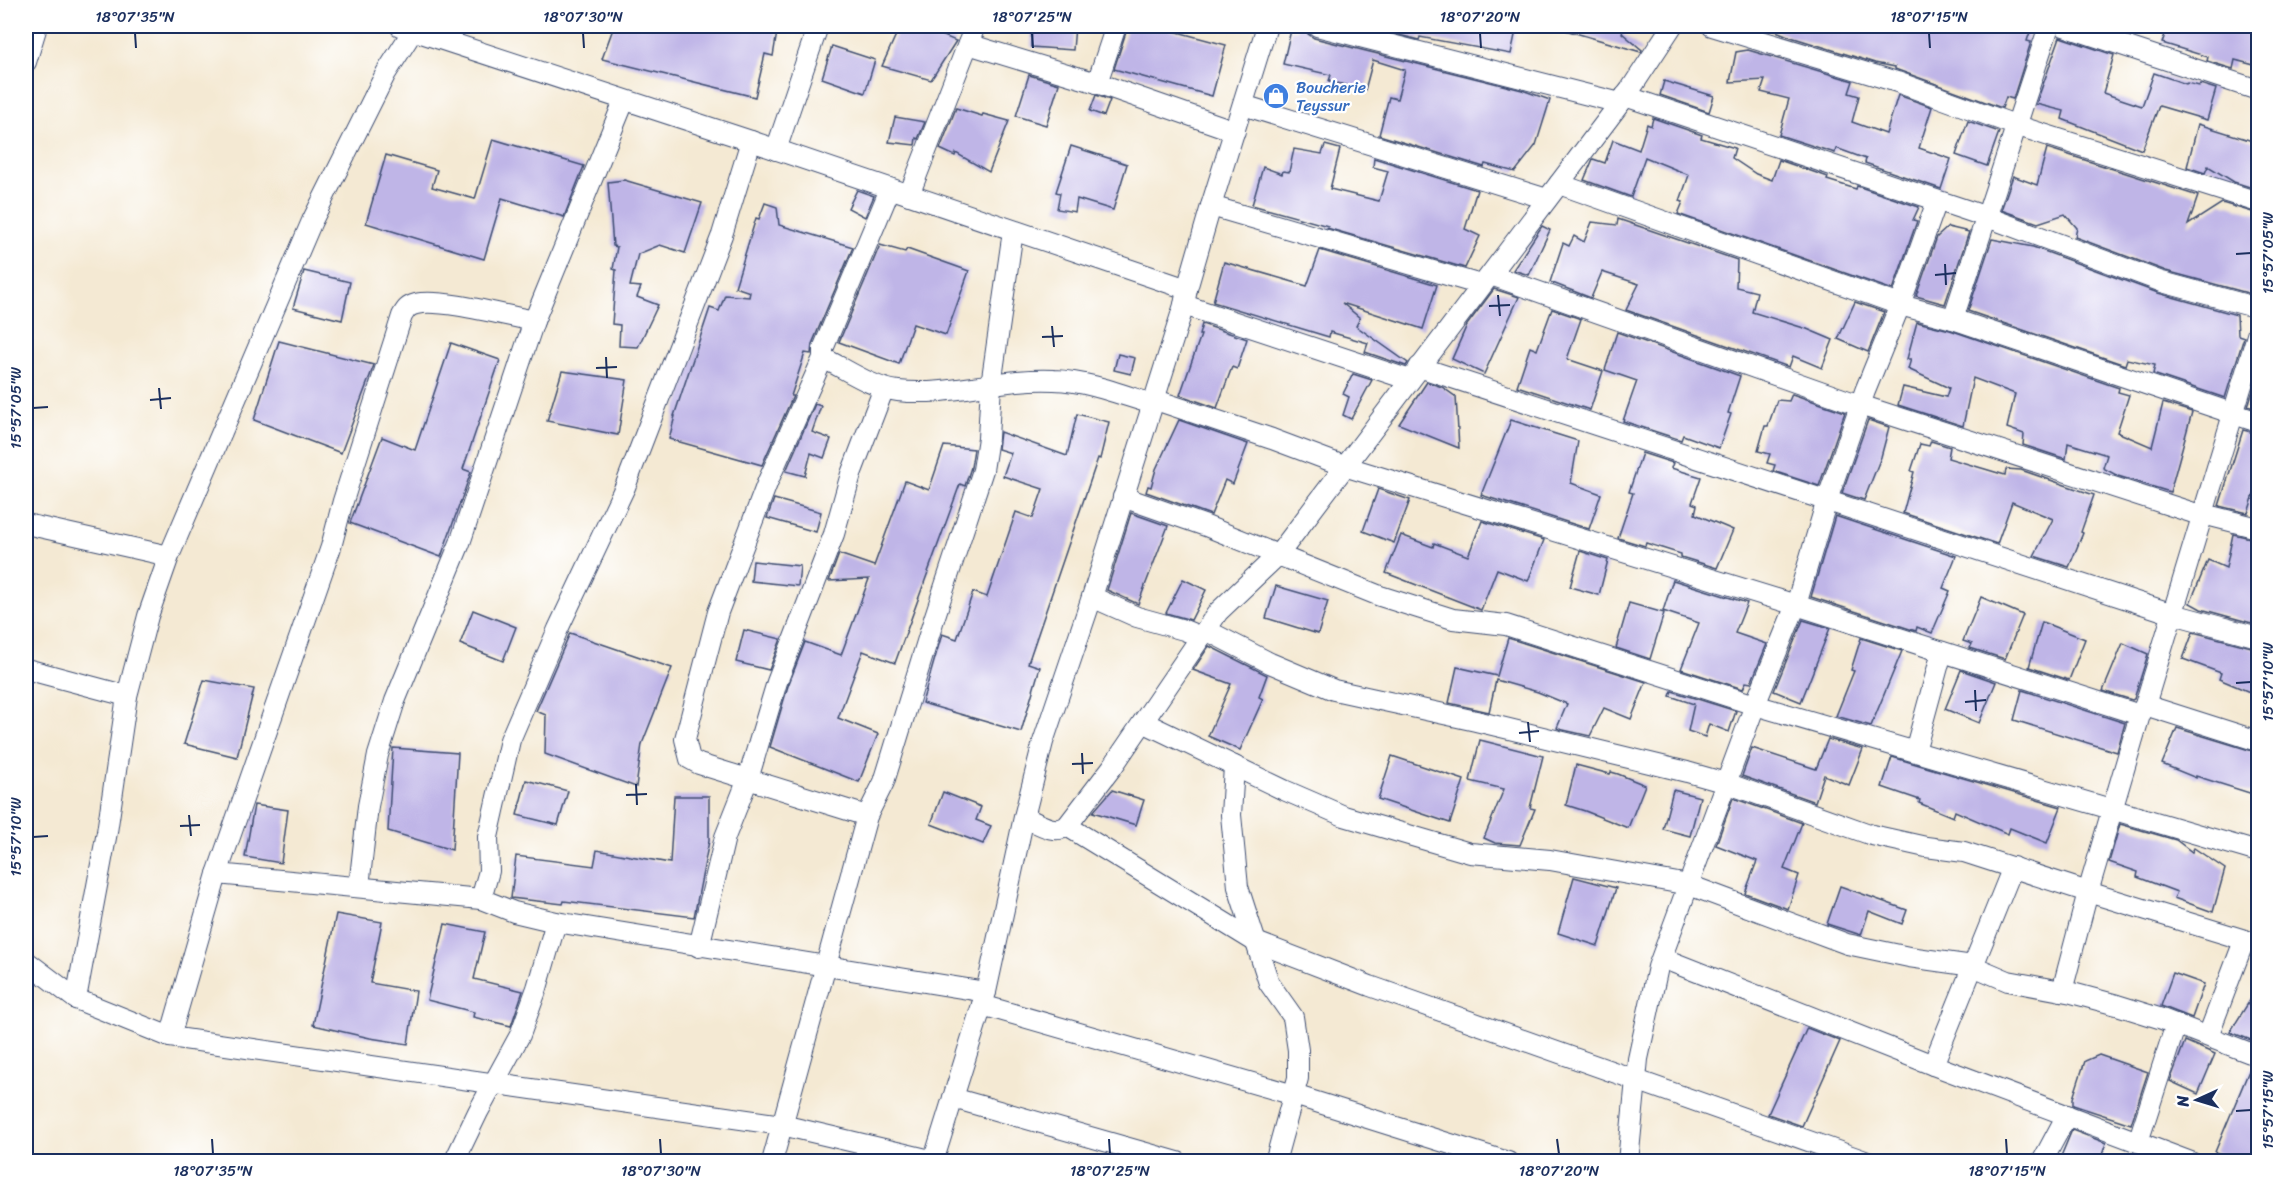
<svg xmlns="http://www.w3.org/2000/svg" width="2284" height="1187" viewBox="0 0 2284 1187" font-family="Sriracha,sans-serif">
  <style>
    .building { fill: #bfb5e7 }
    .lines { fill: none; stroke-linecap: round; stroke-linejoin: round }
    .minor-casing { stroke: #3c4b70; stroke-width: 22 }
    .minor { stroke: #fff; stroke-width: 20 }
    .ticks { fill: none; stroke: #1b2f5e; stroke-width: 2 }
    .labels { text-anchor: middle; stroke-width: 4.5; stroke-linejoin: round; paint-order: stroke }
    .shop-label { font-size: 16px; fill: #366cbe; stroke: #fff; text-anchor: start }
    .neatline { fill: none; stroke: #1b2f5e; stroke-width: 2 }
    .ticks-label { font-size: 15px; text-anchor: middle; fill: #1b2f5e }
  </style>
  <rect width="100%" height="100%" fill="#fff"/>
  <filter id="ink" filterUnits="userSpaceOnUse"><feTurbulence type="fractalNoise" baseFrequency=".0167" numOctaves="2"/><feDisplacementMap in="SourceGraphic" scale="12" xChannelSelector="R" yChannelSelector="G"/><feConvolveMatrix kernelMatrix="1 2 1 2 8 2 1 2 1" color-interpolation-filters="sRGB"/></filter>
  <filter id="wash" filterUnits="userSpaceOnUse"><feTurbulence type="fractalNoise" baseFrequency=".008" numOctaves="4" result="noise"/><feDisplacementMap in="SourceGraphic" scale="24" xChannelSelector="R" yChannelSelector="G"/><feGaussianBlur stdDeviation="1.35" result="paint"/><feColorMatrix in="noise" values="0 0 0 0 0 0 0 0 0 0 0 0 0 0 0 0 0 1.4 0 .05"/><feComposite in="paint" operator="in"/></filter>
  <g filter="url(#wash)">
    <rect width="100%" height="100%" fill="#f4e9d3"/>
    <g id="blocks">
      <g class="building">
        <polygon points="614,26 778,26 773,56 765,54 755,97 602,59"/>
        <polygon points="900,26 920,26 956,41 931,80 882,66"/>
        <polygon points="1032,26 1075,26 1073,50 1031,47"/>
        <polygon points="1128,26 1155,26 1226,45 1212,96 1114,69"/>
        <polygon points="1297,26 1305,26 1308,34 1314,38 1522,90 1550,100 1536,145 1515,172 1485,164 1484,167 1379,135 1389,97 1397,99 1405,70 1373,60 1365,90 1329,81 1331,75 1283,64 1291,30 1297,31"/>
        <polygon points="1364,26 1517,26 1511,54 1420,37 1419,40"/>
        <polygon points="1566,26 1624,26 1622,33 1642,50 1641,52 1565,30"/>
        <polygon points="1764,26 2032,26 2027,41 2031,42 2013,99 2006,97 2002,108 1895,69 1895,67 1875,63 1791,37"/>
        <polygon points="2168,26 2242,26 2259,31 2259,51 2254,65 2235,60 2233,69 2207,61 2208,57 2162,43"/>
        <polygon points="2060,37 2114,55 2103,93 2142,106 2154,73 2186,84 2187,83 2199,86 2200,84 2216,89 2207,120 2159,106 2142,150 2062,119 2064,111 2036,104"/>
        <polygon points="832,46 875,60 865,93 822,78"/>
        <polygon points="1748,50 1853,81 1849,93 1859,96 1852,122 1886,134 1898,95 1932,107 1919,148 1951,159 1941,189 1865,163 1866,159 1836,148 1835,153 1779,135 1789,99 1761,92 1765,80 1730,82 1736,52"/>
        <polygon points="1029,75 1059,84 1046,125 1016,116"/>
        <polygon points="1664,81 1714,96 1709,112 1660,95"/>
        <polygon points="1096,95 1110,100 1104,116 1090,111"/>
        <polygon points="956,108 982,116 983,114 1009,121 989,172 956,153 955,156 940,149"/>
        <polygon points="895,117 925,122 918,139 916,138 915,145 889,142"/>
        <polygon points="1653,118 1702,135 1701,138 1735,148 1732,158 1756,174 1772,180 1779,160 1828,177 1827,180 1856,189 1857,186 1919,207 1913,220 1917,221 1893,290 1678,214 1683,202 1680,201 1689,175 1645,157 1631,197 1584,180 1593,159 1605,163 1613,140 1639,150 1647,124 1651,126"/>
        <polygon points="1968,121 1999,132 1987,166 1956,155"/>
        <polygon points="2198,124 2259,143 2259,190 2234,182 2208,166 2205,173 2187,167"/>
        <polygon points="493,139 584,166 564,217 502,198 484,259 366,223 386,155 437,170 432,187 475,199"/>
        <polygon points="1325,145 1340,149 1330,189 1379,201 1388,171 1373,167 1374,158 1477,190 1465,229 1480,236 1465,268 1327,228 1328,226 1252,205 1263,167 1282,174 1283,171 1289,172 1294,149 1322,154"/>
        <polygon points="1071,146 1127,164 1113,210 1077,199 1075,212 1057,209 1060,193 1056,192"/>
        <polygon points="2047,148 2198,196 2188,225 2222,203 2259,214 2259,296 2166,271 2075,237 2077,228 2065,214 2038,223 2001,210 2013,176 2037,185"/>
        <polygon points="624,180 702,203 685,253 660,245 638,254 630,286 641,287 637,297 658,305 638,347 619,346 620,325 612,324 616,270 613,269 617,247 613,246 608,182"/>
        <polygon points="857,190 874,196 865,217 848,208"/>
        <polygon points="765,203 777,207 779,225 853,247 812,344 811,354 805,353 791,396 793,396 762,465 669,439 675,416 674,416 710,308 719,311 725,295 749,297 750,292 735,287 756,218 759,219"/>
        <polygon points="1618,219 1737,260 1736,287 1757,292 1752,312 1807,329 1833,340 1822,368 1793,356 1789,367 1626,310 1639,284 1602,272 1591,298 1550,282 1563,243 1569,246 1574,236 1584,242 1592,222 1617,225"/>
        <polygon points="1542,226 1550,230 1529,275 1513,270"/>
        <polygon points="1948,227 1969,232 1945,304 1916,296 1937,237"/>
        <polygon points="1992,239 2033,247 2158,293 2237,315 2238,335 2244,337 2225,398 2153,374 2155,365 2127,359 2125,365 1968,311"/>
        <polygon points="880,245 905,252 907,249 969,271 946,335 913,324 899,364 839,342"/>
        <polygon points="1320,250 1437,285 1423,329 1342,303 1360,318 1356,326 1408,363 1406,366 1365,352 1368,343 1330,332 1329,337 1213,302 1224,262 1307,286"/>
        <polygon points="304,271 350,282 342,320 293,308"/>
        <polygon points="1494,289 1519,297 1484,374 1452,359 1467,325"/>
        <polygon points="1855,302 1884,312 1868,352 1838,339"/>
        <polygon points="1552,309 1581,319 1567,359 1603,371 1590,410 1517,386 1530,347 1537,350"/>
        <polygon points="1917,322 1950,330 2119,388 2118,392 2129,395 2117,432 2152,447 2163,403 2192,412 2170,492 2118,476 2103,468 2107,455 2068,443 2066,459 2023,445 2024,434 2007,428 2015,394 1973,378 1963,426 1898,405 1903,387 1946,397 1949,388 1908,369 1911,359 1907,359"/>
        <polygon points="1202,324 1247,339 1237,369 1232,367 1217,408 1180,395 1201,335 1199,335"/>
        <polygon points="1617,332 1740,376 1728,413 1731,414 1719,448 1683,435 1681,440 1623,421 1637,381 1605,370"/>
        <polygon points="279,341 374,365 341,453 254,420"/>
        <polygon points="451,343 500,360 463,469 471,472 441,557 350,523 382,437 415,450"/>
        <polygon points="1118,354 1135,358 1131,374 1114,370"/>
        <polygon points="562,371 627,380 618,435 547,421"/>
        <polygon points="2259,372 2259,410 2248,406"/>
        <polygon points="1353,374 1372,380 1351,419 1343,415 1349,397 1343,394"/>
        <polygon points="1427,382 1442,387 1456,397 1459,448 1399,424"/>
        <polygon points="1792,394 1845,412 1819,486 1773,471 1775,465 1767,463 1770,454 1758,451 1765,426 1768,426 1777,400 1789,401"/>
        <polygon points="815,404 821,406 812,432 831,439 824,458 811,453 805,476 786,471"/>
        <polygon points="1077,414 1109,422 1100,459 1098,458 1028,663 1040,667 1021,732 922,703 942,634 957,639 973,592 987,597 1016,512 1033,518 1043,489 1003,476 1011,453 998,449 1000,432 1067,456"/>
        <polygon points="1179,420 1248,444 1233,484 1225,480 1211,515 1146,492 1148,486 1151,487 1156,469"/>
        <polygon points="1511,420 1578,441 1571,483 1601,494 1589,529 1481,495"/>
        <polygon points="1868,420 1889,427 1881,457 1864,500 1842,493"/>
        <polygon points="2243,430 2259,434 2259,479 2248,513 2219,506"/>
        <polygon points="1931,441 1950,447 1948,458 2005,475 2006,469 2021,470 2094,495 2081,532 2083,533 2069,567 2034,556 2053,519 2012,502 1997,544 1903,513 1914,472 1911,471 1920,444 1929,446"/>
        <polygon points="944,446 974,449 971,467 965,486 960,484 895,663 863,651 838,718 878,734 859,782 770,747 788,686 805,642 841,655 869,579 829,581 839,554 874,566 905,481 929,490"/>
        <polygon points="1642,453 1673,463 1671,468 1701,477 1692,503 1697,505 1695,514 1733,530 1717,568 1681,557 1681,554 1646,543 1645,546 1618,538 1633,493 1629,492"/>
        <polygon points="1378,489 1410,500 1394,543 1363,531"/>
        <polygon points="774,499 821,512 816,532 767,518"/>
        <polygon points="1131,513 1168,526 1138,604 1107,590"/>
        <polygon points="1835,516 1956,556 1943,588 1950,591 1932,633 1917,627 1916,631 1811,597"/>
        <polygon points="1482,521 1544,540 1528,581 1497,569 1481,610 1386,573 1401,535 1433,547 1434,543 1468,556"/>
        <polygon points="2233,534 2259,540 2259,625 2201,609 2190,603 2208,560 2226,568"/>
        <polygon points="1580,551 1608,560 1599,595 1570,587"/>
        <polygon points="753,561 800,566 798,586 751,581"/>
        <polygon points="1183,579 1206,590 1191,620 1166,613"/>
        <polygon points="1673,580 1747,603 1735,633 1767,644 1751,683 1746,682 1743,689 1681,669 1699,623 1663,611"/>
        <polygon points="1276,586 1328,601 1318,634 1266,618"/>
        <polygon points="1981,597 2023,615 2005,659 1970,648 1972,644 1963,641"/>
        <polygon points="1629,603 1664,613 1650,659 1616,648"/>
        <polygon points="473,610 516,627 503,661 460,644"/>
        <polygon points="1803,620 1830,628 1801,702 1774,691"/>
        <polygon points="2042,622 2085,639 2069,680 2029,667"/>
        <polygon points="744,630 781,639 769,670 736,662"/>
        <polygon points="2193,632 2259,649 2259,677 2252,693 2219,679 2221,673 2183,659"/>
        <polygon points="570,633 672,668 642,744 636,787 545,754 546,715 536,711"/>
        <polygon points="1508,638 1646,682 1631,719 1604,708 1590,736 1559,729 1557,728 1567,704 1538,692 1496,680 1489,712 1449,703 1457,667 1497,676"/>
        <polygon points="1861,638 1902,651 1871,726 1836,716 1854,671 1851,670"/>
        <polygon points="2123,643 2148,654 2134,699 2132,700 2103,691"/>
        <polygon points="1209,646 1267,675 1259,697 1263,699 1240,750 1208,736 1231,684 1193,670"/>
        <polygon points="1961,670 1996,682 1979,723 1945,709"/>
        <polygon points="204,680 254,689 237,757 184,744"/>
        <polygon points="2022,690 2125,723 2117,752 2014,720"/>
        <polygon points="1672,691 1736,711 1729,732 1709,724 1705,737 1688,731 1694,704 1670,696"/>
        <polygon points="2177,728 2259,753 2259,796 2196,776 2196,778 2162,764"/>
        <polygon points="1828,739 1863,749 1849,785 1824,775 1815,802 1742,776 1752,748 1816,769"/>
        <polygon points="1480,740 1543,756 1530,808 1535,809 1520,845 1495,843 1484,838 1504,789 1470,781"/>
        <polygon points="393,748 458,753 452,850 388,831"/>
        <polygon points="1392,756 1464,780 1450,823 1378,799"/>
        <polygon points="1892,757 2061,807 2047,843 2010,828 2008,834 1955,811 1953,817 1919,803 1920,800 1882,787"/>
        <polygon points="1576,765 1610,774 1611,772 1618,774 1645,785 1628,828 1585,811 1566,805"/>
        <polygon points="526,780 568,791 558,825 517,815"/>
        <polygon points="1112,790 1144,800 1136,825 1093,812"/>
        <polygon points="1673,790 1700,797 1690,836 1663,829"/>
        <polygon points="943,792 981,807 976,820 991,826 983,844 931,824"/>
        <polygon points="674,796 709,796 709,841 694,917 564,901 563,904 511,898 516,856 594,866 597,850 670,863"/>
        <polygon points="1733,798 1802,823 1784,869 1799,875 1788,909 1745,893 1757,861 1716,845"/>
        <polygon points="254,805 288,810 281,863 245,857"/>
        <polygon points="2120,824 2176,840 2192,852 2194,848 2225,869 2213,912 2174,898 2177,892 2137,877 2138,872 2109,862"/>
        <polygon points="1574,877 1616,888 1598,946 1558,933"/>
        <polygon points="1840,886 1907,910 1902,924 1869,911 1861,935 1827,924"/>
        <polygon points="336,914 382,922 370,983 416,991 408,1044 370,1038 313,1025"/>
        <polygon points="445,924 485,932 474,979 523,991 511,1026 473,1017 474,1012 427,1000"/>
        <polygon points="2173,973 2204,984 2192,1018 2161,1006"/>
        <polygon points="2259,986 2259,1043 2230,1032"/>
        <polygon points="1807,1028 1840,1041 1802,1126 1768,1114"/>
        <polygon points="2185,1041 2215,1054 2198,1094 2170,1081"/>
        <polygon points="2099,1055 2148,1072 2131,1124 2073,1105 2073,1098 2085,1061"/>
        <polygon points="2251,1066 2259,1068 2259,1147 2254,1161 2242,1161 2215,1152"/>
        <polygon points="2072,1130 2106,1143 2100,1161 2059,1161"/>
      </g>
    </g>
  </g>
  <g filter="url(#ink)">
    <use href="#blocks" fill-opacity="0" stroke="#3c4b70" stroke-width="1.5"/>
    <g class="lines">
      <g class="minor-casing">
        <g id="minor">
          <polyline points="400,26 751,141 1187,289"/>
          <polyline points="416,26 386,73 312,221 169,556 148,616 127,696 107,832 76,999 170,1037 782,1125 939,1162"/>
          <polyline points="1116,26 1097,83 1235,131"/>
          <polyline points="1317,26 1620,103"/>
          <polyline points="1712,26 1897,82 2015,125 2258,202"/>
          <polyline points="2064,26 2258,90"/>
          <polyline points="968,44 1097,83"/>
          <polyline points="26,62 37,26"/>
          <polyline points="1625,96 1987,217 2162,282 2258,308"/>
          <polyline points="1243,105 1547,199"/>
          <polyline points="776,150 818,26"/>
          <polyline points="1559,184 1900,305 1953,319 2258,422"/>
          <path d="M890 189 823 349V358C846 369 872 388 898 391 950 397 1002 377 1054 380 1087 381 1120 394 1152 404"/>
          <polyline points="909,195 975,26"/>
          <polyline points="1211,206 1481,285"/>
          <polyline points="1491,275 1860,405 2203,516"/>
          <polyline points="1184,305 1410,380"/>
          <polyline points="1953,319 2049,26"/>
          <path d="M534 321C507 316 440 298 416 304 408 306 406 309 402 316L343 501 331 547 217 874 481 899 514 912 556 922 986 992"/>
          <polyline points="823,358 768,481 718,612 685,739 690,759 699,764 867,816"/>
          <polyline points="1419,367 2173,614 2258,637"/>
          <polyline points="1153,399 1272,439 1344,466 1796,605 2140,715"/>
          <polyline points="1123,497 1206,526 1380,596 1453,619 1506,625 1755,705 2258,852"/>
          <polyline points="2203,514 2258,528"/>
          <polyline points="26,524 169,556"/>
          <polyline points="1092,597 1137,617 1184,630 1201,637"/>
          <polyline points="1206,630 1270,663 1334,690 1476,721 1687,772 1726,783 1872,835 1926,847 1964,852 2088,892 2258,944"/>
          <polyline points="26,669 127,696"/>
          <polyline points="2145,705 2258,741"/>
          <polyline points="1143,722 1284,790 1344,816 1470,853 1550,860 1689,885 1847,944 1909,957 1973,966 2008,981 2072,993 2117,1005 2162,1019 2258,1056"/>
          <polyline points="1915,751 1942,652"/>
          <polyline points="1234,766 1231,815 1238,887 1269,983 1293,1017 1298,1050 1298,1078 1275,1162"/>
          <path d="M1024 817C1038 823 1054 835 1067 826L1113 766 1218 612 1278 555 1630 90 1672 26"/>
          <polyline points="1067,826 1256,942 1370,986 1868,1162"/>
          <polyline points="359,887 368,806 378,755 395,701 460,543 534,321 624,101"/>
          <polyline points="481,899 489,871 488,837 510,740 558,629 625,487 722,235 751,141"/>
          <polyline points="699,947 725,837 748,779 777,682 834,534 851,474 884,388"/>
          <polyline points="1662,958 1933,1065 2191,1162"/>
          <polyline points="26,961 76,999"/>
          <polyline points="2062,991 2088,892 2140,715 2145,705 2258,332"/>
          <polyline points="982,1005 1294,1095 1508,1162"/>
          <polyline points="2208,1036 2244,941"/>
          <polyline points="170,1037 217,874"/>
          <polyline points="1933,1065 2013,867"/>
          <polyline points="953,1098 1178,1162"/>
          <polyline points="2138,1142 2176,1024"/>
          <polyline points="454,1162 478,1112 520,1035 537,988 556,922"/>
          <polyline points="772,1162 867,816 884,782 934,619 983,470 988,438 991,385 1013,231"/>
          <polyline points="933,1162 986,992 1024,817 1043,742 1092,597 1184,305 1187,289 1211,206 1267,26"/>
          <polyline points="1628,1162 1638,1059 1658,967 1755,705 1796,605 1827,500 1865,391 1900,305 1937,201"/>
          <polyline points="2042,1162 2067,1115"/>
        </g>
      </g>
      <use href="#minor" class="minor"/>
    </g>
  </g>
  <path class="ticks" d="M135 33 136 48M583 33 584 48M1032 33 1033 48M1480 33 1481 48M1929 33 1930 48M2236 254 2251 253M1945 264 1946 285M1935 275 1956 273M1498 295 1500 316M1489 306 1510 305M1052 326 1054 347M1042 337 1063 336M606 357 607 378M596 368 617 367M159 388 161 409M150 400 171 398M33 408 48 407M2236 683 2251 682M1975 690 1976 711M1965 702 1986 700M1528 722 1530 742M1519 733 1539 731M1082 753 1083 774M1072 764 1093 763M636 784 637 805M626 795 647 794M189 815 191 836M180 826 200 825M33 837 48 836M2236 1111 2251 1110M212 1139 213 1154M660 1139 661 1154M1109 1139 1110 1154M1557 1139 1559 1154M2006 1139 2007 1154"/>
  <defs>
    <g id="shop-disc" transform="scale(1.35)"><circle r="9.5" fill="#3f7fe0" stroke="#fff"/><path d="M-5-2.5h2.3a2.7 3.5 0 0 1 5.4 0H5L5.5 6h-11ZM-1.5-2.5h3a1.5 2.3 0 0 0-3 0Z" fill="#fff"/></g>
  </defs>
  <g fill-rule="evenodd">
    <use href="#shop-disc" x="1276" y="96"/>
  </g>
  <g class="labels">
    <g class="shop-label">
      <text x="1296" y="93">Boucherie<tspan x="1296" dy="18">Teyssur</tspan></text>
    </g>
  </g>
  <rect width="2284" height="1187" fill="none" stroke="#fff" stroke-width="66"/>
  <g transform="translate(2197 1100) rotate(266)" stroke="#ffffff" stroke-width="4.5" paint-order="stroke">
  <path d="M0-4.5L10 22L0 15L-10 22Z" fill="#1b2f5e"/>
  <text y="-9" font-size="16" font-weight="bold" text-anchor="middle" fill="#1b2f5e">N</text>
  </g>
  <rect x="33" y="33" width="2218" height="1121" class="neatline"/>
  <g class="ticks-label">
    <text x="135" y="22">18°07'35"N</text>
    <text x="583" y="22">18°07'30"N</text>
    <text x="1032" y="22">18°07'25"N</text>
    <text x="1480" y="22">18°07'20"N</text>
    <text x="1929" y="22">18°07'15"N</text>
    <text transform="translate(2268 253) rotate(-90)" y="5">15°57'05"W</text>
    <text transform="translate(16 408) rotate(-90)" y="5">15°57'05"W</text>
    <text transform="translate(2268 682) rotate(-90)" y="5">15°57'10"W</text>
    <text transform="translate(16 837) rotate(-90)" y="5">15°57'10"W</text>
    <text transform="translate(2268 1110) rotate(-90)" y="5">15°57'15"W</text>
    <text x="213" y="1176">18°07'35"N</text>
    <text x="661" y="1176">18°07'30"N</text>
    <text x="1110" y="1176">18°07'25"N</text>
    <text x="1559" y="1176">18°07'20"N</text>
    <text x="2007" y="1176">18°07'15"N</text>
  </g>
</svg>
